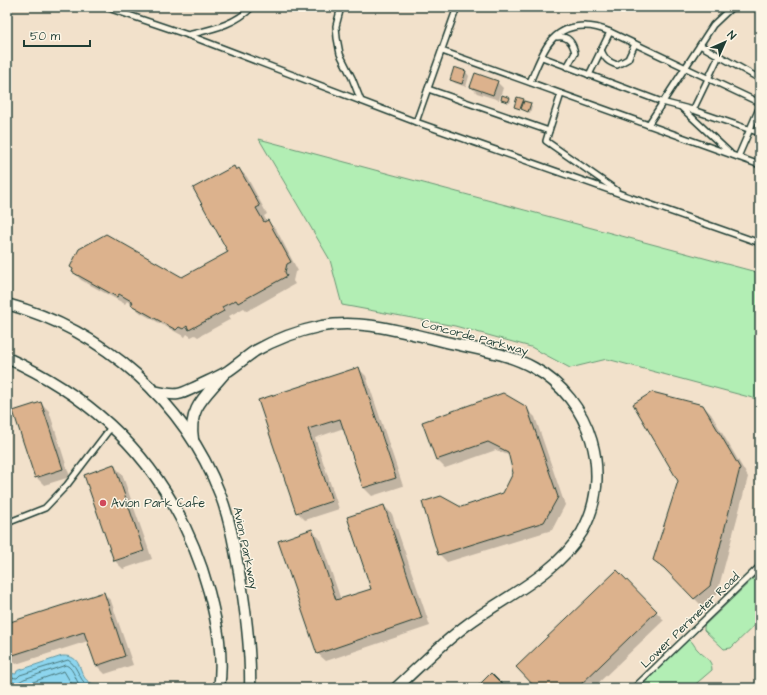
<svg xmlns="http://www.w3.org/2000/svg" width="767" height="695" viewBox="0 0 767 695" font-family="'Architects Daughter',sans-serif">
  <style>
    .green { fill: #b2eeb4; stroke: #689674 }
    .water { fill: #8dd5ee; stroke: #6198a4 }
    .shadow { fill: #0003 }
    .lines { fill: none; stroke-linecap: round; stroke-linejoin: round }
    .shore { stroke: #4b7a7e; stroke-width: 1 }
    .building { fill: #dcb28d; stroke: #1f3d34 }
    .lane-casing { stroke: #1f3d34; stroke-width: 8 }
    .street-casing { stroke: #1f3d34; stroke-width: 13 }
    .lane { stroke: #fcf5e5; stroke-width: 5 }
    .street { stroke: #fcf5e5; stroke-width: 10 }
    .poi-dot { fill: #d1495b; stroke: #fcf5e5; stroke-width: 1.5 }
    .labels { text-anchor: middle; stroke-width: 3; stroke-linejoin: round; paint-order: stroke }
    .street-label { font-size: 12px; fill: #1f3d34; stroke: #fcf5e5 }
    .poi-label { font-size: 12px; fill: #1f3d34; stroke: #fcf5e5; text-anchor: start }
  </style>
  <rect width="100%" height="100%" fill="#f2e1cb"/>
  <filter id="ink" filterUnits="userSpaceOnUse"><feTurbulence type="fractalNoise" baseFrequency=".025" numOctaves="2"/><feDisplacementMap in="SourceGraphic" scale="8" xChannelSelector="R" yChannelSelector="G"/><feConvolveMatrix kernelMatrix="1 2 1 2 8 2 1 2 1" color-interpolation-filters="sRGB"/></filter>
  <g filter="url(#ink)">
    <g class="green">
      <polygon points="259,139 760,273 760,400 607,359 570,368 531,347 455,326 342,305 330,260"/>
      <polygon points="760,572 760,620 731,648 724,649 704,630 704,626"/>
      <path d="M689 639C693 642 694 646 697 649 704 657 712 659 712 670L691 688H638Z"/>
    </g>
    <path class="water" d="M62 656C84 655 77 674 89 682 100 689 114 680 126 688H7V673L16 674 17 671Z"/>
    <g class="shadow">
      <polygon points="466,72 469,76 466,87 455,83 451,80"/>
      <polygon points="497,82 503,88 499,100 477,93 471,87"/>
      <polygon points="517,98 532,106 530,113 515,106"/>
      <polygon points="509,99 511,100 510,103 502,100"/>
      <polygon points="233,167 237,170 239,169 247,177 267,214 264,216 267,222 276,229 298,271 295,272 293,281 295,284 247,311 244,308 229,316 231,319 198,337 195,335 191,337 187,334 185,337 141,313 127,301 125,304 81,280 73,272 182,278 229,252"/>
      <polygon points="358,368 366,376 403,486 372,496 364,488 344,428 315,438 339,509 305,520 297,512 259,401"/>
      <polygon points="41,403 49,411 70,477 44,485 36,477"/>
      <polygon points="703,406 711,414 748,477 717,594 702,606 655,559"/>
      <polygon points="526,408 535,417 565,505 552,530 447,562 439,554 461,508 504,494 514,473 510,456 496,450 445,468 437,460"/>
      <polygon points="114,466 122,474 152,559 123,569 115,561 86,475"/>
      <polygon points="384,506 392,514 430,626 326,661 317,653 312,530 320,539 341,600 372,589"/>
      <polygon points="617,571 664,620 593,688 537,688"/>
      <polygon points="103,593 111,601 133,665 105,674 97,666 88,641 16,664 8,656 7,625"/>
    </g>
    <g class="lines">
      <g class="shore">
        <path d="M7 677 17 678 20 675 68 660C80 667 78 684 93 688"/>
        <path d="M7 682 17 683 24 679 66 665C75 669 75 682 82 688"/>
        <polyline points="21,688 27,684 64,671 74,688"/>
      </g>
    </g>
    <g class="building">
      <polygon points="454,67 466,71 462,84 450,80"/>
      <polygon points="475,73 498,81 493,95 470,87"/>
      <polygon points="502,95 510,98 508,102 501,100"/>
      <polygon points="517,97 524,99 520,109 514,107"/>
      <polygon points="524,101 531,103 528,112 521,109"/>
      <polygon points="234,166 236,170 239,168 260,206 256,208 264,222 268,220 291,262 287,264 285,272 287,276 238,303 236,300 222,307 224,311 189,330 187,326 183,329 179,327 176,330 131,305 133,302 119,294 117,297 72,272 73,269 70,267 79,249 106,234 182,277 228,252 193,188"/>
      <polygon points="359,367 396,478 363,488 340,419 308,429 332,501 296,513 258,400"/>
      <polygon points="652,392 703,405 740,468 710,586 694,599 664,568 653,560 678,481 633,404"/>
      <polygon points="503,393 527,407 558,497 544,522 438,555 422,502 441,496 461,507 503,493 513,473 508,452 488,442 436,460 422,422"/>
      <polygon points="41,402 63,469 35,478 13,411"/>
      <polygon points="114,464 144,551 114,561 84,475"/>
      <polygon points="384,505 422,618 317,654 278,541 312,529 336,600 371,589 347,517"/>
      <polygon points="617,570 657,611 577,688 536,688 516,667"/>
      <polygon points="104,592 125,656 96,666 84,632 7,657 7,623"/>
      <polygon points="491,673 506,688 476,688"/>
    </g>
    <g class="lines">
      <g class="lane-casing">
        <g id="lane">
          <polyline points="105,7 188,35 416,122 760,243"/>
          <polyline points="341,7 336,26 337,38 340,54 352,78 361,101"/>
          <path d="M188 35C212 29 235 25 252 7"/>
          <path d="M557 37C568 35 573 43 575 53L567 67"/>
          <polyline points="700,45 760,79"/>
          <path d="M601 50C605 59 608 62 617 65L628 59 635 44"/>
          <polyline points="442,51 760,165"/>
          <polyline points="542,57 662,102 693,110 760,133"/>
          <polyline points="589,75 610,32"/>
          <path d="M530 82C535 71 540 57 547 46 562 23 588 22 610 32L760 103"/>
          <polyline points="428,89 549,131 561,94"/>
          <polyline points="682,108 730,153"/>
          <polyline points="693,110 719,56"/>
          <polyline points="416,122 457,7"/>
          <polyline points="648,125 713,25 732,7"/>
          <polyline points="549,131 546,141 616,190"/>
          <polyline points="738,157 760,106"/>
          <polyline points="7,523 45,508 67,485 112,426"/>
          <polyline points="634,688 760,566"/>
        </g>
      </g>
      <g class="street-casing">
        <g id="street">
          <path d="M7 304C103 330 184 401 220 494 232 525 236 557 242 589 247 622 251 654 250 688"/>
          <path d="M7 358C111 405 179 482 209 592 217 623 224 656 219 688"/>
          <path d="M154 391C162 393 170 395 178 394 185 393 191 389 198 386 208 381 218 377 228 371 237 365 246 357 255 351 276 339 298 331 322 326 361 319 399 331 438 340 469 348 506 352 534 368 591 399 614 475 582 532 557 574 506 596 468 624 442 643 420 666 396 688"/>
          <path d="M193 439C188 408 205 397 224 374"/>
        </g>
      </g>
      <use href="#lane" class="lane"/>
      <use href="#street" class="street"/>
    </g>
  </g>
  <circle class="poi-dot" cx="103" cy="503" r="4"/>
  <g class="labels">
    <g class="street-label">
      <text transform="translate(475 337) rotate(15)" y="4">Concorde Parkway</text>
      <text transform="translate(246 548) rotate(78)" y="4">Avion Parkway</text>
      <text transform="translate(690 620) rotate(-44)" y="4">Lower Perimeter Road</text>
    </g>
    <g class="poi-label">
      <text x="111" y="507">Avion Park Cafe</text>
    </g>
  </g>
  <rect width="767" height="695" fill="none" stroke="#fcf5e5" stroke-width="24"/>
  <rect x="12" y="12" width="743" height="671" fill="none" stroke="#1f3d34" stroke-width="1.5" filter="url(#ink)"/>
  <g transform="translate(725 42) rotate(45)" stroke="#fcf5e5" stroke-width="3" paint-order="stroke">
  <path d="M0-3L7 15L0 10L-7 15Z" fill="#1f3d34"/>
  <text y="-6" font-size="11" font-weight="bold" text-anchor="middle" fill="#1f3d34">N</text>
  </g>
  <path d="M24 40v6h66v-6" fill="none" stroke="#1f3d34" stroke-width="2"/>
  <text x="30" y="40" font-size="12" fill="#1f3d34" stroke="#fcf5e5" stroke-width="3" paint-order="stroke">50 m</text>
</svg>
